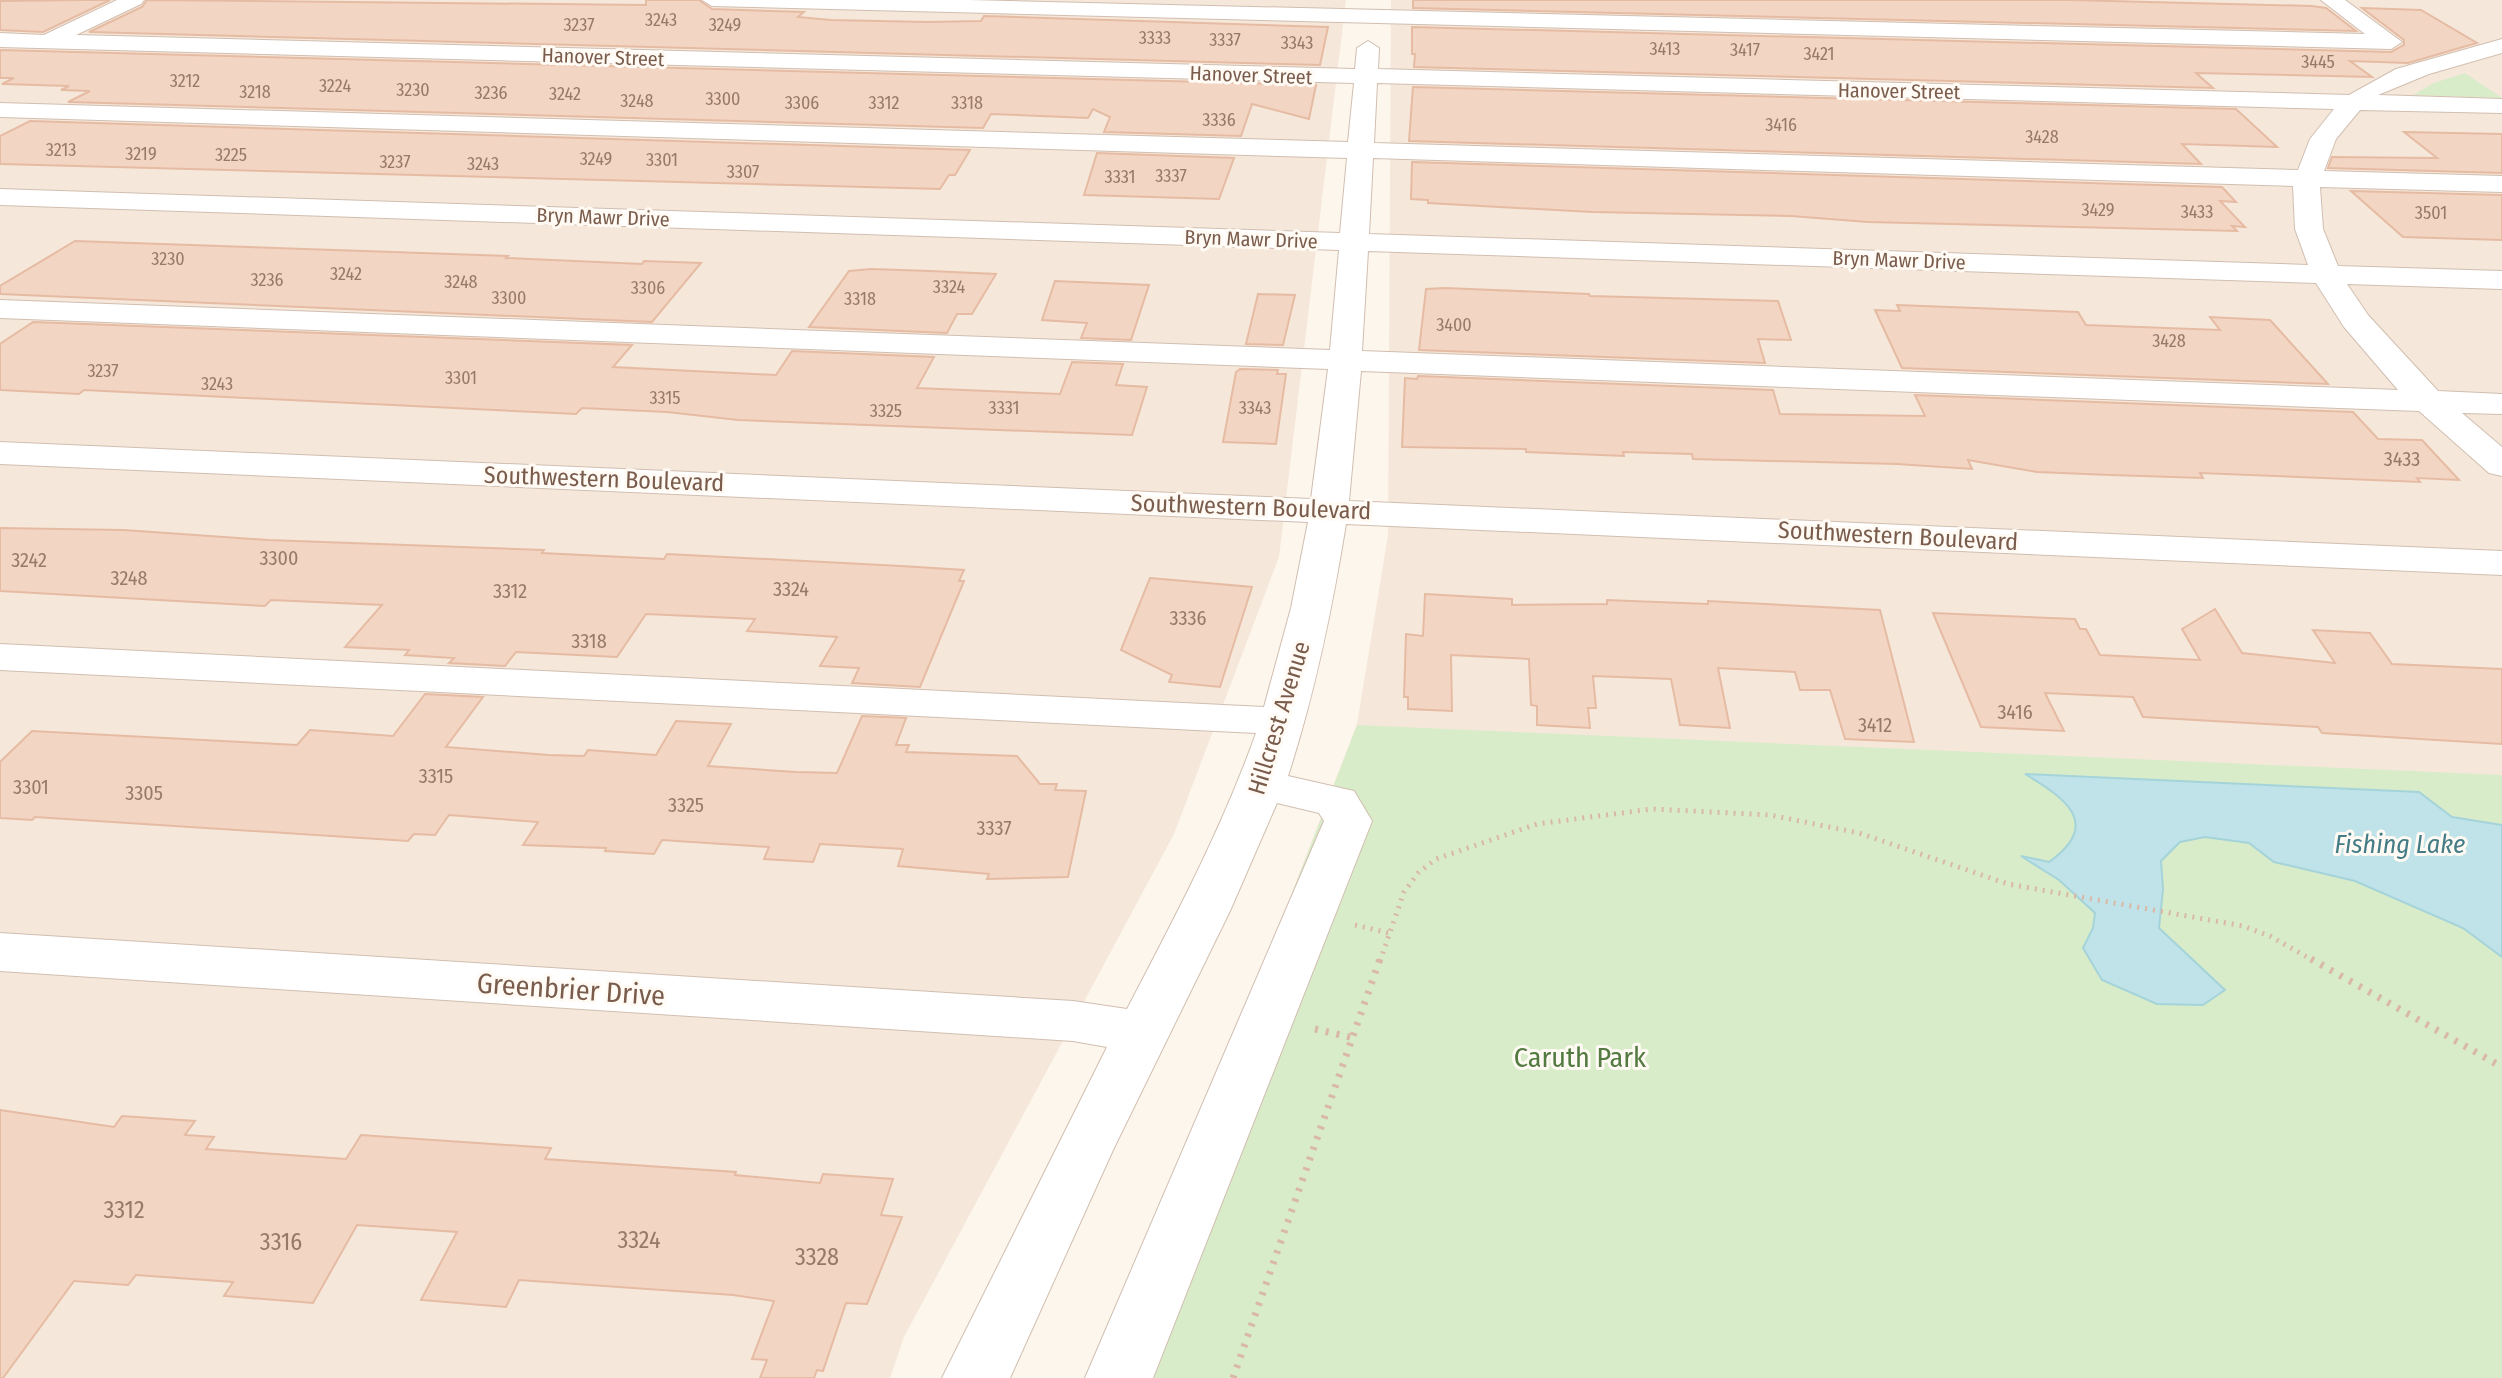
<svg xmlns="http://www.w3.org/2000/svg" width="2502" height="1378" viewBox="0 0 2502 1378" font-family="'Fira Sans Condensed',sans-serif">
  <style>
    .residential { fill: #f5e8da }
    .green { fill: #d8ecc9 }
    .water { fill: #bfe3e8; stroke: #a5d3da; stroke-width: 2 }
    .building { fill: #f3d5c3; stroke: #e6bba3; stroke-width: 2 }
    .lines { fill: none; stroke-linecap: round; stroke-linejoin: round }
    .minor-casing { stroke: #d1beb0; stroke-width: 2 }
    .path-far1 { stroke: #d9b8a5; stroke-width: 5; stroke-dasharray: 2 6; stroke-linecap: butt }
    .path { stroke: #d9b8a5; stroke-width: 7; stroke-dasharray: 3 8; stroke-linecap: butt }
    .minor { fill: #fff; fill-rule: evenodd }
    .labels { text-anchor: middle; stroke-width: 6; stroke-linejoin: round; paint-order: stroke }
    .far-number-label { font-size: 18px; fill: #987a6a }
    .far-street-label { font-size: 20px; fill: #7a5c4d; stroke: #fffaf3 }
    .number-label { font-size: 20px; fill: #987a6a }
    .street-label { font-size: 24px; fill: #7a5c4d; stroke: #fffaf3 }
    .near-number-label { font-size: 24px; fill: #987a6a }
    .water-label { font-size: 26px; font-style: italic; fill: #437c86; stroke: #fffaf3 }
    .near-street-label { font-size: 28px; fill: #7a5c4d; stroke: #fffaf3 }
    .near-park-label { font-size: 28px; fill: #537a41; stroke: #fffaf3 }
  </style>
  <rect width="100%" height="100%" fill="#fdf6ec"/>
  <g class="residential">
    <polygon points="0,0 1346,0 1279,557 1174,834 904,1337 890,1378 0,1378"/>
    <polygon points="1391,0 2502,0 2502,1378 1105,1378 1357,724 1388,535"/>
  </g>
  <g class="green">
    <polygon points="2465,73 2502,98 2413,95 2434,83"/>
    <polygon points="1357,725 2502,775 2502,1378 1105,1378"/>
  </g>
  <path class="water" d="M2025 774 2419 792 2452 817 2502 825V957L2463 928 2355 881 2274 862 2249 843 2205 837 2180 842 2161 861 2163 889 2159 928 2225 990 2203 1005 2157 1004 2102 980 2083 948 2093 928 2095 913 2059 880 2021 856 2049 862C2103 824 2065 798 2025 774Z"/>
  <g class="building">
    <polygon points="84,0 110,0 43,32 0,30 0,1"/>
    <polygon points="147,0 646,5 646,0 699,0 712,9 804,12 798,17 831,20 928,22 981,21 984,16 1328,27 1320,65 89,32 142,7"/>
    <polygon points="1413,0 2070,0 2312,6 2326,8 2356,31 1413,8"/>
    <polygon points="2362,8 2421,10 2477,43 2408,63 2350,61 2372,77 2196,73 2213,88 1414,67 1415,54 1412,54 1412,27 2391,52 2404,45 2404,40"/>
    <polygon points="0,50 1316,85 1309,119 1252,104 1241,136 1104,132 1110,117 1093,109 1088,118 991,114 983,128 68,102 90,91 61,90 69,86 2,84 14,78 0,78"/>
    <polygon points="1413,87 2236,109 2277,147 2182,144 2201,164 1409,141"/>
    <polygon points="30,121 970,150 955,175 949,175 940,189 0,164 0,136"/>
    <polygon points="2404,132 2502,134 2502,173 2328,168 2332,157 2437,158"/>
    <polygon points="1097,153 1234,158 1219,199 1084,195"/>
    <polygon points="1412,162 2222,187 2236,202 2220,201 2245,227 2232,226 2237,231 1868,222 1791,216 1592,212 1428,203 1428,200 1411,199"/>
    <polygon points="2351,191 2502,195 2502,240 2403,237"/>
    <polygon points="75,241 508,256 506,258 642,264 644,261 701,263 652,322 0,294 0,286"/>
    <polygon points="871,269 930,271 996,274 972,314 957,314 947,333 809,327 849,271"/>
    <polygon points="1055,281 1149,285 1131,340 1081,338 1087,323 1042,320"/>
    <polygon points="1445,288 1589,294 1590,296 1778,301 1791,340 1758,339 1765,363 1419,350 1426,289"/>
    <polygon points="1258,294 1295,295 1283,345 1246,344"/>
    <polygon points="1897,305 2078,312 2086,325 2220,330 2210,317 2270,320 2328,384 1902,368 1875,310 1900,311"/>
    <polygon points="33,322 632,345 613,367 776,375 792,351 934,357 917,388 1060,394 1072,362 1123,364 1116,385 1147,387 1132,435 738,420 667,412 582,408 576,414 84,390 79,394 0,390 0,344"/>
    <polygon points="1240,369 1278,370 1277,374 1286,374 1276,444 1223,442 1236,372"/>
    <polygon points="1418,376 1773,390 1780,414 1925,416 1915,395 2353,412 2378,439 2422,440 2459,480 2417,478 2420,482 2200,473 2203,478 2110,475 2037,472 1968,460 1972,469 1897,464 1693,459 1692,454 1623,452 1624,456 1526,452 1526,449 1402,447 1405,378 1417,379"/>
    <polygon points="0,528 124,530 268,540 544,550 542,553 664,559 667,554 901,566 964,570 959,581 964,581 920,687 852,683 859,668 820,666 837,637 747,631 755,619 646,614 617,657 516,652 505,666 449,663 454,658 405,655 409,650 345,647 382,605 271,600 265,606 0,591"/>
    <polygon points="1150,578 1252,587 1220,687 1169,682 1172,675 1121,650"/>
    <polygon points="1425,594 1512,599 1512,605 1607,604 1607,600 1708,604 1708,601 1880,610 1914,742 1845,739 1830,690 1800,690 1795,672 1718,668 1730,728 1680,725 1671,679 1593,676 1596,708 1588,708 1590,728 1537,725 1537,706 1531,705 1529,659 1451,655 1452,711 1408,709 1408,697 1404,697 1406,634 1423,636"/>
    <polygon points="2215,609 2242,653 2335,663 2313,630 2370,633 2392,664 2502,669 2502,744 2322,733 2318,727 2143,717 2133,697 2045,693 2064,731 1981,727 1933,613 2075,619 2080,629 2086,629 2100,655 2200,660 2182,629"/>
    <polygon points="425,694 483,697 446,747 549,755 584,756 588,750 656,755 676,721 731,724 708,766 796,772 837,773 862,716 906,718 896,745 909,745 906,752 1017,756 1040,784 1057,784 1055,790 1086,791 1068,877 987,879 989,874 898,866 903,849 820,844 813,862 764,859 769,847 662,840 654,854 605,851 606,848 523,845 538,822 449,815 435,835 414,834 408,841 35,817 32,820 0,818 0,762 32,731 297,745 310,730 393,736"/>
    <polygon points="0,1110 114,1127 122,1116 195,1121 185,1135 214,1137 206,1149 346,1159 361,1135 551,1148 545,1159 736,1172 735,1175 820,1183 823,1174 893,1179 881,1215 902,1217 867,1304 846,1303 823,1371 817,1370 814,1378 760,1378 767,1360 752,1359 774,1301 733,1295 519,1280 506,1307 421,1300 457,1232 357,1225 313,1303 224,1296 233,1282 136,1275 128,1285 74,1281 3,1378 0,1378"/>
  </g>
  <g class="lines">
    <g class="minor-casing">
      <g id="minor">
        <path d="M117 0H144L141 4 76 35 1355 69 1357 48 1368 41 1379 48 1378 69 2349 95 2396 69 2502 39V53L2429 74 2378 95 2502 99V113L2360 110 2336 139 2324 171 2502 176V192L2320 187 2323 229 2338 266 2502 271V289L2347 284 2368 315 2438 391 2502 394V414L2462 413 2502 447V476L2489 473 2419 411 1361 371 1349 501 2502 551V575L1346 524C1332 610 1315 693 1288 776L1354 791 1372 821 1153 1378H1085L1324 821 1319 813 1277 803 1230 911 1113 1150 1010 1378H942L1107 1047 1073 1041 0 971V933L1073 1001 1127 1009C1174 919 1222 829 1256 733L0 670V644L1264 707 1291 608 1308 522 0 464V442L1311 499 1328 369 0 318V300L1330 350 1339 250 0 205V189L1340 233 1347 158 0 117V103L1348 142 1354 83 0 47V33L44 35ZM1377 83 2334 109 2310 139 2298 170 1374 143ZM1373 158 2293 186 2295 229 2308 265 1369 234ZM1368 251 2316 283 2344 327 2398 390 1362 351Z"/>
        <polygon points="702,0 969,0 2365,34 2321,0 2345,0 2402,42 2391,49 712,6"/>
      </g>
    </g>
    <g class="path-far1">
      <polyline points="1355,925 1389,933"/>
      <polyline points="1380,961 1404,892 1418,873 1436,859 1537,824 1652,809 1770,815 1859,833 2008,884 2243,926 2270,936 2314,961"/>
    </g>
    <g class="path">
      <polyline points="2311,959 2502,1067"/>
      <polyline points="1315,1029 1354,1038"/>
      <polyline points="1233,1378 1380,959"/>
    </g>
    <use href="#minor" class="minor"/>
  </g>
  <g class="labels">
    <g class="far-number-label">
      <text x="661" y="26">3243</text>
      <text x="579" y="31">3237</text>
      <text x="725" y="31">3249</text>
      <text x="1155" y="44">3333</text>
      <text x="1225" y="46">3337</text>
      <text x="1297" y="49">3343</text>
      <text x="1665" y="55">3413</text>
      <text x="1745" y="56">3417</text>
      <text x="1819" y="60">3421</text>
      <text x="2318" y="68">3445</text>
      <text x="185" y="87">3212</text>
      <text x="335" y="92">3224</text>
      <text x="413" y="96">3230</text>
      <text x="255" y="98">3218</text>
      <text x="491" y="99">3236</text>
      <text x="565" y="100">3242</text>
      <text x="723" y="105">3300</text>
      <text x="637" y="107">3248</text>
      <text x="802" y="109">3306</text>
      <text x="884" y="109">3312</text>
      <text x="967" y="109">3318</text>
      <text x="1219" y="126">3336</text>
      <text x="1781" y="131">3416</text>
      <text x="2042" y="143">3428</text>
      <text x="61" y="156">3213</text>
      <text x="141" y="160">3219</text>
      <text x="231" y="161">3225</text>
      <text x="596" y="165">3249</text>
      <text x="662" y="166">3301</text>
      <text x="395" y="168">3237</text>
      <text x="483" y="170">3243</text>
      <text x="743" y="178">3307</text>
      <text x="1171" y="182">3337</text>
      <text x="1120" y="183">3331</text>
      <text x="2098" y="216">3429</text>
      <text x="2197" y="218">3433</text>
      <text x="2431" y="219">3501</text>
      <text x="168" y="265">3230</text>
      <text x="346" y="280">3242</text>
      <text x="267" y="286">3236</text>
      <text x="461" y="288">3248</text>
      <text x="949" y="293">3324</text>
      <text x="648" y="294">3306</text>
      <text x="509" y="304">3300</text>
      <text x="860" y="305">3318</text>
      <text x="1454" y="331">3400</text>
      <text x="2169" y="347">3428</text>
      <text x="103" y="377">3237</text>
      <text x="461" y="384">3301</text>
      <text x="217" y="390">3243</text>
      <text x="665" y="404">3315</text>
      <text x="1004" y="414">3331</text>
      <text x="1255" y="414">3343</text>
      <text x="886" y="417">3325</text>
    </g>
    <g class="far-street-label">
      <text transform="translate(603 57) rotate(2)" y="7">Hanover Street</text>
      <text transform="translate(1251 75) rotate(2)" y="7">Hanover Street</text>
      <text transform="translate(1899 91) rotate(1)" y="7">Hanover Street</text>
      <text transform="translate(603 217) rotate(2)" y="7">Bryn Mawr Drive</text>
      <text transform="translate(1251 239) rotate(2)" y="7">Bryn Mawr Drive</text>
      <text transform="translate(1899 260) rotate(2)" y="7">Bryn Mawr Drive</text>
    </g>
    <g class="number-label">
      <text x="2402" y="466">3433</text>
      <text x="279" y="565">3300</text>
      <text x="29" y="567">3242</text>
      <text x="129" y="585">3248</text>
      <text x="791" y="596">3324</text>
      <text x="510" y="598">3312</text>
      <text x="1188" y="625">3336</text>
      <text x="589" y="648">3318</text>
      <text x="2015" y="719">3416</text>
      <text x="1875" y="732">3412</text>
      <text x="436" y="783">3315</text>
      <text x="31" y="794">3301</text>
      <text x="144" y="800">3305</text>
      <text x="686" y="812">3325</text>
      <text x="994" y="835">3337</text>
    </g>
    <g class="street-label">
      <text transform="translate(604 479) rotate(2)" y="8">Southwestern Boulevard</text>
      <text transform="translate(1251 507) rotate(2)" y="8">Southwestern Boulevard</text>
      <text transform="translate(1898 536) rotate(3)" y="8">Southwestern Boulevard</text>
      <text transform="translate(1279 718) rotate(-73)" y="8">Hillcrest Avenue</text>
    </g>
    <g class="near-number-label">
      <text x="124" y="1218">3312</text>
      <text x="639" y="1248">3324</text>
      <text x="281" y="1250">3316</text>
      <text x="817" y="1265">3328</text>
    </g>
    <g class="water-label">
      <text x="2400" y="853">Fishing Lake</text>
    </g>
    <g class="near-street-label">
      <text transform="translate(571 989) rotate(4)" y="10">Greenbrier Drive</text>
    </g>
    <g class="near-park-label">
      <text x="1580" y="1067">Caruth Park</text>
    </g>
  </g>
</svg>
